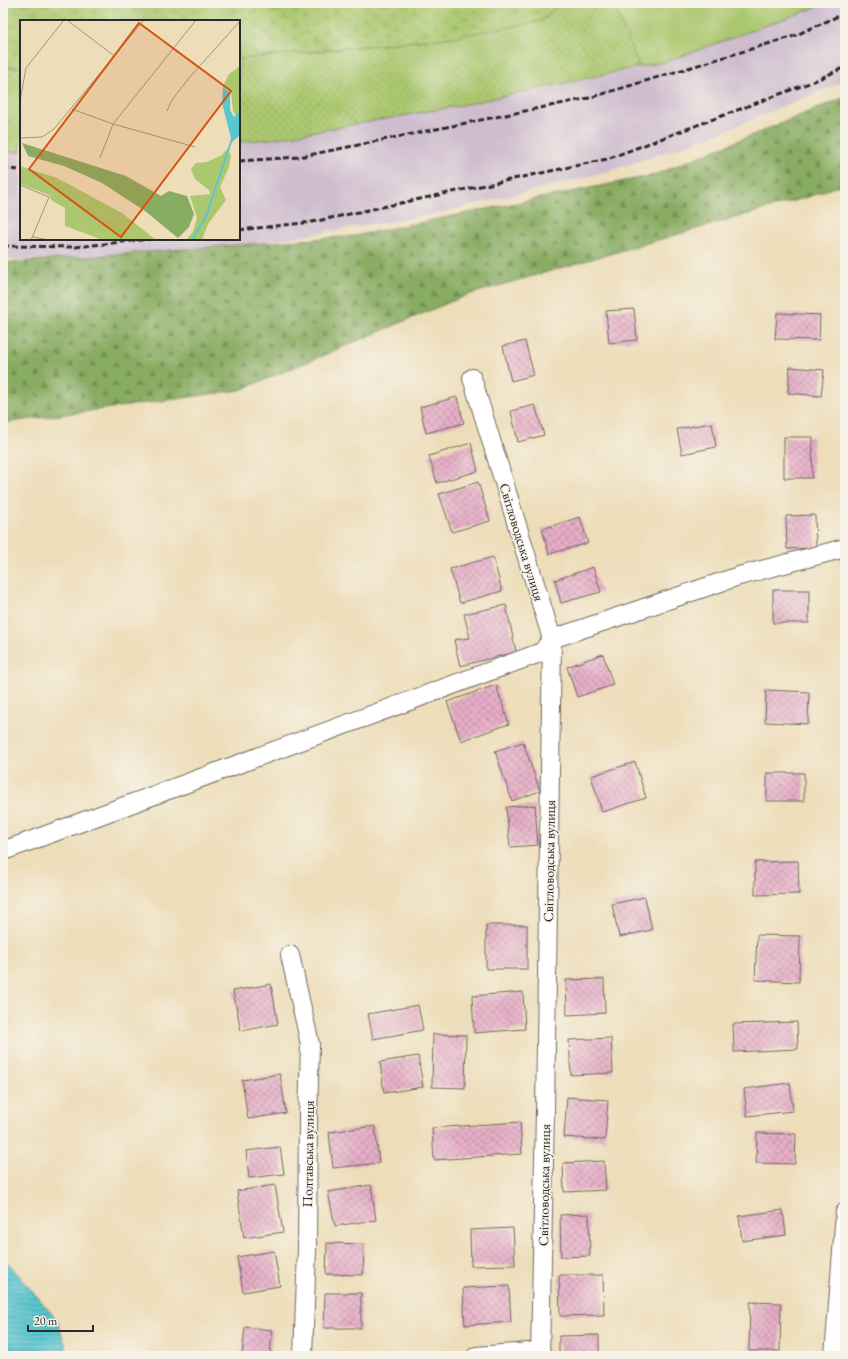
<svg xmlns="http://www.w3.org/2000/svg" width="848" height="1359" viewBox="0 0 848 1359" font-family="'EB Garamond',serif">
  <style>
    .industrial { fill: #cfbdcf }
    .grass { fill: url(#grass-dots); stroke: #6b7a4d }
    .forest { fill: url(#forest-firs); stroke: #5a6c46 }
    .wetland { fill: url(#wetland-marsh); stroke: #6b7a4d }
    .garden { fill: #abc86f; stroke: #6b7a4d }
    .water { fill: url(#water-rules); stroke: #42787e }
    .building { fill: url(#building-cross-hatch) }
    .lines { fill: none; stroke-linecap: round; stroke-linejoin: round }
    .minor-casing { stroke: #6f695d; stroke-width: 20 }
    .minor { stroke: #fff; stroke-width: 18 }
    .rail { stroke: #2b2b2b; stroke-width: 3; stroke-dasharray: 6 3; stroke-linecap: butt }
    .labels { text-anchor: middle; stroke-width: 3; stroke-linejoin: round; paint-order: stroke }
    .street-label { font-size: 14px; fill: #2b2b2b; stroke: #f7f3e8 }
    .inset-river { fill: none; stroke: #59c6d0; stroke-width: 2 }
    .inset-road { fill: none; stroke: #9f9680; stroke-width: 1 }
    .view { fill: #d5540f; fill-opacity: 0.15; stroke: #d5540f; stroke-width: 2 }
    .inset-edge { fill: none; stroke: #2b2b2b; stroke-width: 2 }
  </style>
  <defs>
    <pattern id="grass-dots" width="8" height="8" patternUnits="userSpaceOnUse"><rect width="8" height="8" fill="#abc86f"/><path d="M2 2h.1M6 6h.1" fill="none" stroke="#93ac60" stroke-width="1.8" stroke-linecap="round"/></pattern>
    <pattern id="forest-firs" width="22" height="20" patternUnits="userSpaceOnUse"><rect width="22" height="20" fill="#88ac62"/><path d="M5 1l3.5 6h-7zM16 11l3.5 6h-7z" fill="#6f8c51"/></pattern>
    <pattern id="wetland-marsh" width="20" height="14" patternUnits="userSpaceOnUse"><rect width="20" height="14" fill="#abc86f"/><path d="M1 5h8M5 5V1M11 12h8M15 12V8" fill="none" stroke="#93ac60"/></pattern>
    <pattern id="water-rules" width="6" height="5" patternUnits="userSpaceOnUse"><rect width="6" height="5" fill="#59c6d0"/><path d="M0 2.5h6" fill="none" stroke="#4aa1a9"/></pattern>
    <pattern id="building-cross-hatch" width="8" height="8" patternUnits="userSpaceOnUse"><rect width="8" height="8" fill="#e7afc8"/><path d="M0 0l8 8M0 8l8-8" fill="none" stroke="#bb8fa3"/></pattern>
  </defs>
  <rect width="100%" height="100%" fill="#f7f3e8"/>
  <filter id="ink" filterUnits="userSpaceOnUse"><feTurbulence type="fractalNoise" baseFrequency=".025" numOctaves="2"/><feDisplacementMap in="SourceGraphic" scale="8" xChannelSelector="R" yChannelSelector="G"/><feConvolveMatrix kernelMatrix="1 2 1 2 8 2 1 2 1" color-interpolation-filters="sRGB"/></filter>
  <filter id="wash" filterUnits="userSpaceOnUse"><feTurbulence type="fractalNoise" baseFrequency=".012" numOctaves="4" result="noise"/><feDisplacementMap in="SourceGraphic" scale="16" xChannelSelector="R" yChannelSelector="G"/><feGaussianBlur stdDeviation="0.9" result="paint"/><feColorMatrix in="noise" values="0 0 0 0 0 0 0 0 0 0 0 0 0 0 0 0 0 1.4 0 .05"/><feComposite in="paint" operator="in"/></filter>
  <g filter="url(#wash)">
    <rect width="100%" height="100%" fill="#edddb9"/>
    <polygon class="industrial" points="828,3 845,3 845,81 714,135 607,172 436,214 189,254 3,260 3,152 21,152 21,239 239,239 239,142 272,139 458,106 665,62"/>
    <g class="grass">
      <polygon points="561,3 613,3 639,67 458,106 272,139 239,142 239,59 446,38"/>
      <rect x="3" y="67" width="18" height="85"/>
    </g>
    <polygon class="forest" points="845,97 845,183 811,196 467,295 240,390 3,423 3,263 354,236 654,175"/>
    <polygon class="wetland" points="3,3 561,3 542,21 446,38 239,59 239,21 21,21 21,67 3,67"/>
    <polygon class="garden" points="613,3 828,3 665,62 639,67"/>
    <polygon class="water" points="3,1257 57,1320 67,1350 3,1349"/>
    <g id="blocks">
      <g class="building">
        <polygon points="634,309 637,340 609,343 606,311"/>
        <polygon points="777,313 820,315 819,340 775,339"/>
        <polygon points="525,341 534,375 511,381 503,346"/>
        <polygon points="790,367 824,370 821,396 788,393"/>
        <polygon points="457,397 464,423 426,433 420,407"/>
        <polygon points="535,405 544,435 518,442 511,411"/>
        <polygon points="712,423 716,447 682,454 677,429"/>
        <polygon points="784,437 813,437 812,478 784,478"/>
        <polygon points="471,443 478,471 437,483 429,456"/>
        <polygon points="478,482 490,521 452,532 439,494"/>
        <polygon points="815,515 816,548 787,549 786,516"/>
        <polygon points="580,517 588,543 549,554 542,529"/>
        <polygon points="493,557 502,591 460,603 450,569"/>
        <polygon points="593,567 601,592 561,603 555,580"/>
        <rect x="773" y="590" width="36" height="33"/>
        <polygon points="506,605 516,652 460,666 454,640 470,638 464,614"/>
        <polygon points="603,654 613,685 577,697 567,667"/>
        <polygon points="496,685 509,724 461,741 447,702"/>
        <polygon points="766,690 809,692 808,724 765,722"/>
        <polygon points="523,742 540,791 512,801 495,751"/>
        <polygon points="635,762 646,798 602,812 591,776"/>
        <rect x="767" y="773" width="37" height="28"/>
        <polygon points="535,805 538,845 510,847 506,807"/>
        <polygon points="798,861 799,894 755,895 755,862"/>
        <polygon points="645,897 652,930 619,937 612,904"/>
        <rect x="486" y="925" width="41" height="44"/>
        <polygon points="757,935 800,936 799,982 755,980"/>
        <polygon points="604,979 605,1013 567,1015 566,980"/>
        <polygon points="271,984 278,1024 241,1031 233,991"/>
        <polygon points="523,992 525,1029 474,1033 472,996"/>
        <polygon points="418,1005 423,1030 373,1039 368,1014"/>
        <polygon points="797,1022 798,1049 734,1052 733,1024"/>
        <polygon points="433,1034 466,1035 465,1088 432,1087"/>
        <polygon points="611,1038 613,1073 571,1075 569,1040"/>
        <polygon points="418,1056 423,1087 384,1093 380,1062"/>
        <polygon points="280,1074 286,1113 248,1119 242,1080"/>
        <polygon points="790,1083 793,1111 747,1116 744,1089"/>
        <polygon points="567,1097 608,1100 605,1140 564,1137"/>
        <polygon points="520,1122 522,1154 434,1160 432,1128"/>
        <polygon points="375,1126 379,1163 333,1168 329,1132"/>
        <polygon points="757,1133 796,1134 795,1164 756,1163"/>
        <polygon points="280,1147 284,1174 249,1178 246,1151"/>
        <polygon points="604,1161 606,1190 564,1192 563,1163"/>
        <polygon points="275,1185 283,1232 244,1238 237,1191"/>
        <polygon points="371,1185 376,1220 335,1226 328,1192"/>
        <polygon points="783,1210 786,1235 742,1241 739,1216"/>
        <polygon points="589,1214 590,1256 561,1257 560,1215"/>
        <polygon points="513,1228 515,1265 471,1266 470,1230"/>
        <polygon points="327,1243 364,1244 363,1275 326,1274"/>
        <polygon points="274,1251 280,1286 243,1292 237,1257"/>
        <polygon points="559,1275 603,1275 604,1315 560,1316"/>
        <polygon points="509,1286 511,1322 465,1325 463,1288"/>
        <polygon points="325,1293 361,1293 361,1328 324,1328"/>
        <polygon points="750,1302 781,1303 780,1351 749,1351"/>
        <polygon points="245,1327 272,1330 270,1356 242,1356"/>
        <polygon points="599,1335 599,1356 559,1356 559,1336"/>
      </g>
    </g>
  </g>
  <g filter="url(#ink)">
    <use href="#blocks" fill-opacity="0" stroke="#6f695d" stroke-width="1"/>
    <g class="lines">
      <g class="minor-casing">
        <g id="minor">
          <polyline points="472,378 552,639 545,1111 540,1356"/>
          <polyline points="3,851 542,652 552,639 739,576 845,548"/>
          <polyline points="290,955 310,1044 308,1117 307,1250 303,1356"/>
          <polyline points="476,1356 541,1351"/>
          <polyline points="834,1356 845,1212"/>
        </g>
      </g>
      <use href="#minor" class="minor"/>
      <g class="rail">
        <polyline points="239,161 299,157 589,98 794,36 845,13"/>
        <polyline points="3,169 21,170"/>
        <polyline points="239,230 312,222 607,159 812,82 845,67"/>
        <polyline points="3,246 75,247 150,239"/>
      </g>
    </g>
  </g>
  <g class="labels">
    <g class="street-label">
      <text transform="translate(522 542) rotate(73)" y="5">Світловодська вулиця</text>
      <text transform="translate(549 861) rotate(-89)" y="5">Світловодська вулиця</text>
      <text transform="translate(308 1154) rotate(-89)" y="5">Полтавська вулиця</text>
      <text transform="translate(544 1185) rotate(-89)" y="5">Світловодська вулиця</text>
    </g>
  </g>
  <g transform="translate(20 20)">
    <rect width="220" height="220" fill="#edddb9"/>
    <path d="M37 158 102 193 136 220H120L84 194 44 171 58 204 91 220H83L45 206V188L31 180Z" fill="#abc86f"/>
    <path d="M2 123 106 156 141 176 149 171 167 176 174 194 169 207 158 218 125 191 82 163 44 146 8 136Z" fill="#88ac62"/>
    <path d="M220 46V103L213 90 211 72 203 66 209 54ZM207 129 211 135 209 147 200 167 206 180 188 204 182 220H166L173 212 177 198 170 176 190 174 189 170 175 159 171 149 176 143 187 142 202 135ZM44 171 84 194 120 220H91L58 204 50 196 51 185 40 178 41 172Z" fill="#abc86f"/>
    <path d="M0 146 37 158 31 180 29 175 0 164Z" fill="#abc86f"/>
    <path d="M203 67 210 73V90L214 97 220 91V115L212 122 202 83Z" fill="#59c6d0"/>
    <path class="inset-river" d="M172 220 186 196 213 116"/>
    <path class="inset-road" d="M47 0 93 35M152 28 178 47M0 81 6 48 44 0M52 89 93 104 175 127M147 91 152 80 169 58 220 1M0 118 22 117 34 109 124 0M80 138 93 104 176 0M0 165 29 177 11 220M13 217 28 220"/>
    <path class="view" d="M119 3 211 71 101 217 9 149Z"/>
    <rect width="220" height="220" class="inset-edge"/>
  </g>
  <rect width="848" height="1359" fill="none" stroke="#f7f3e8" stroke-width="16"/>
  <path d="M28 1325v6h65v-6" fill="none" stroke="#2b2b2b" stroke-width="2"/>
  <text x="34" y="1325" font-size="12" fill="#2b2b2b" stroke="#f7f3e8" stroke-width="3" paint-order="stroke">20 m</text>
</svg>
